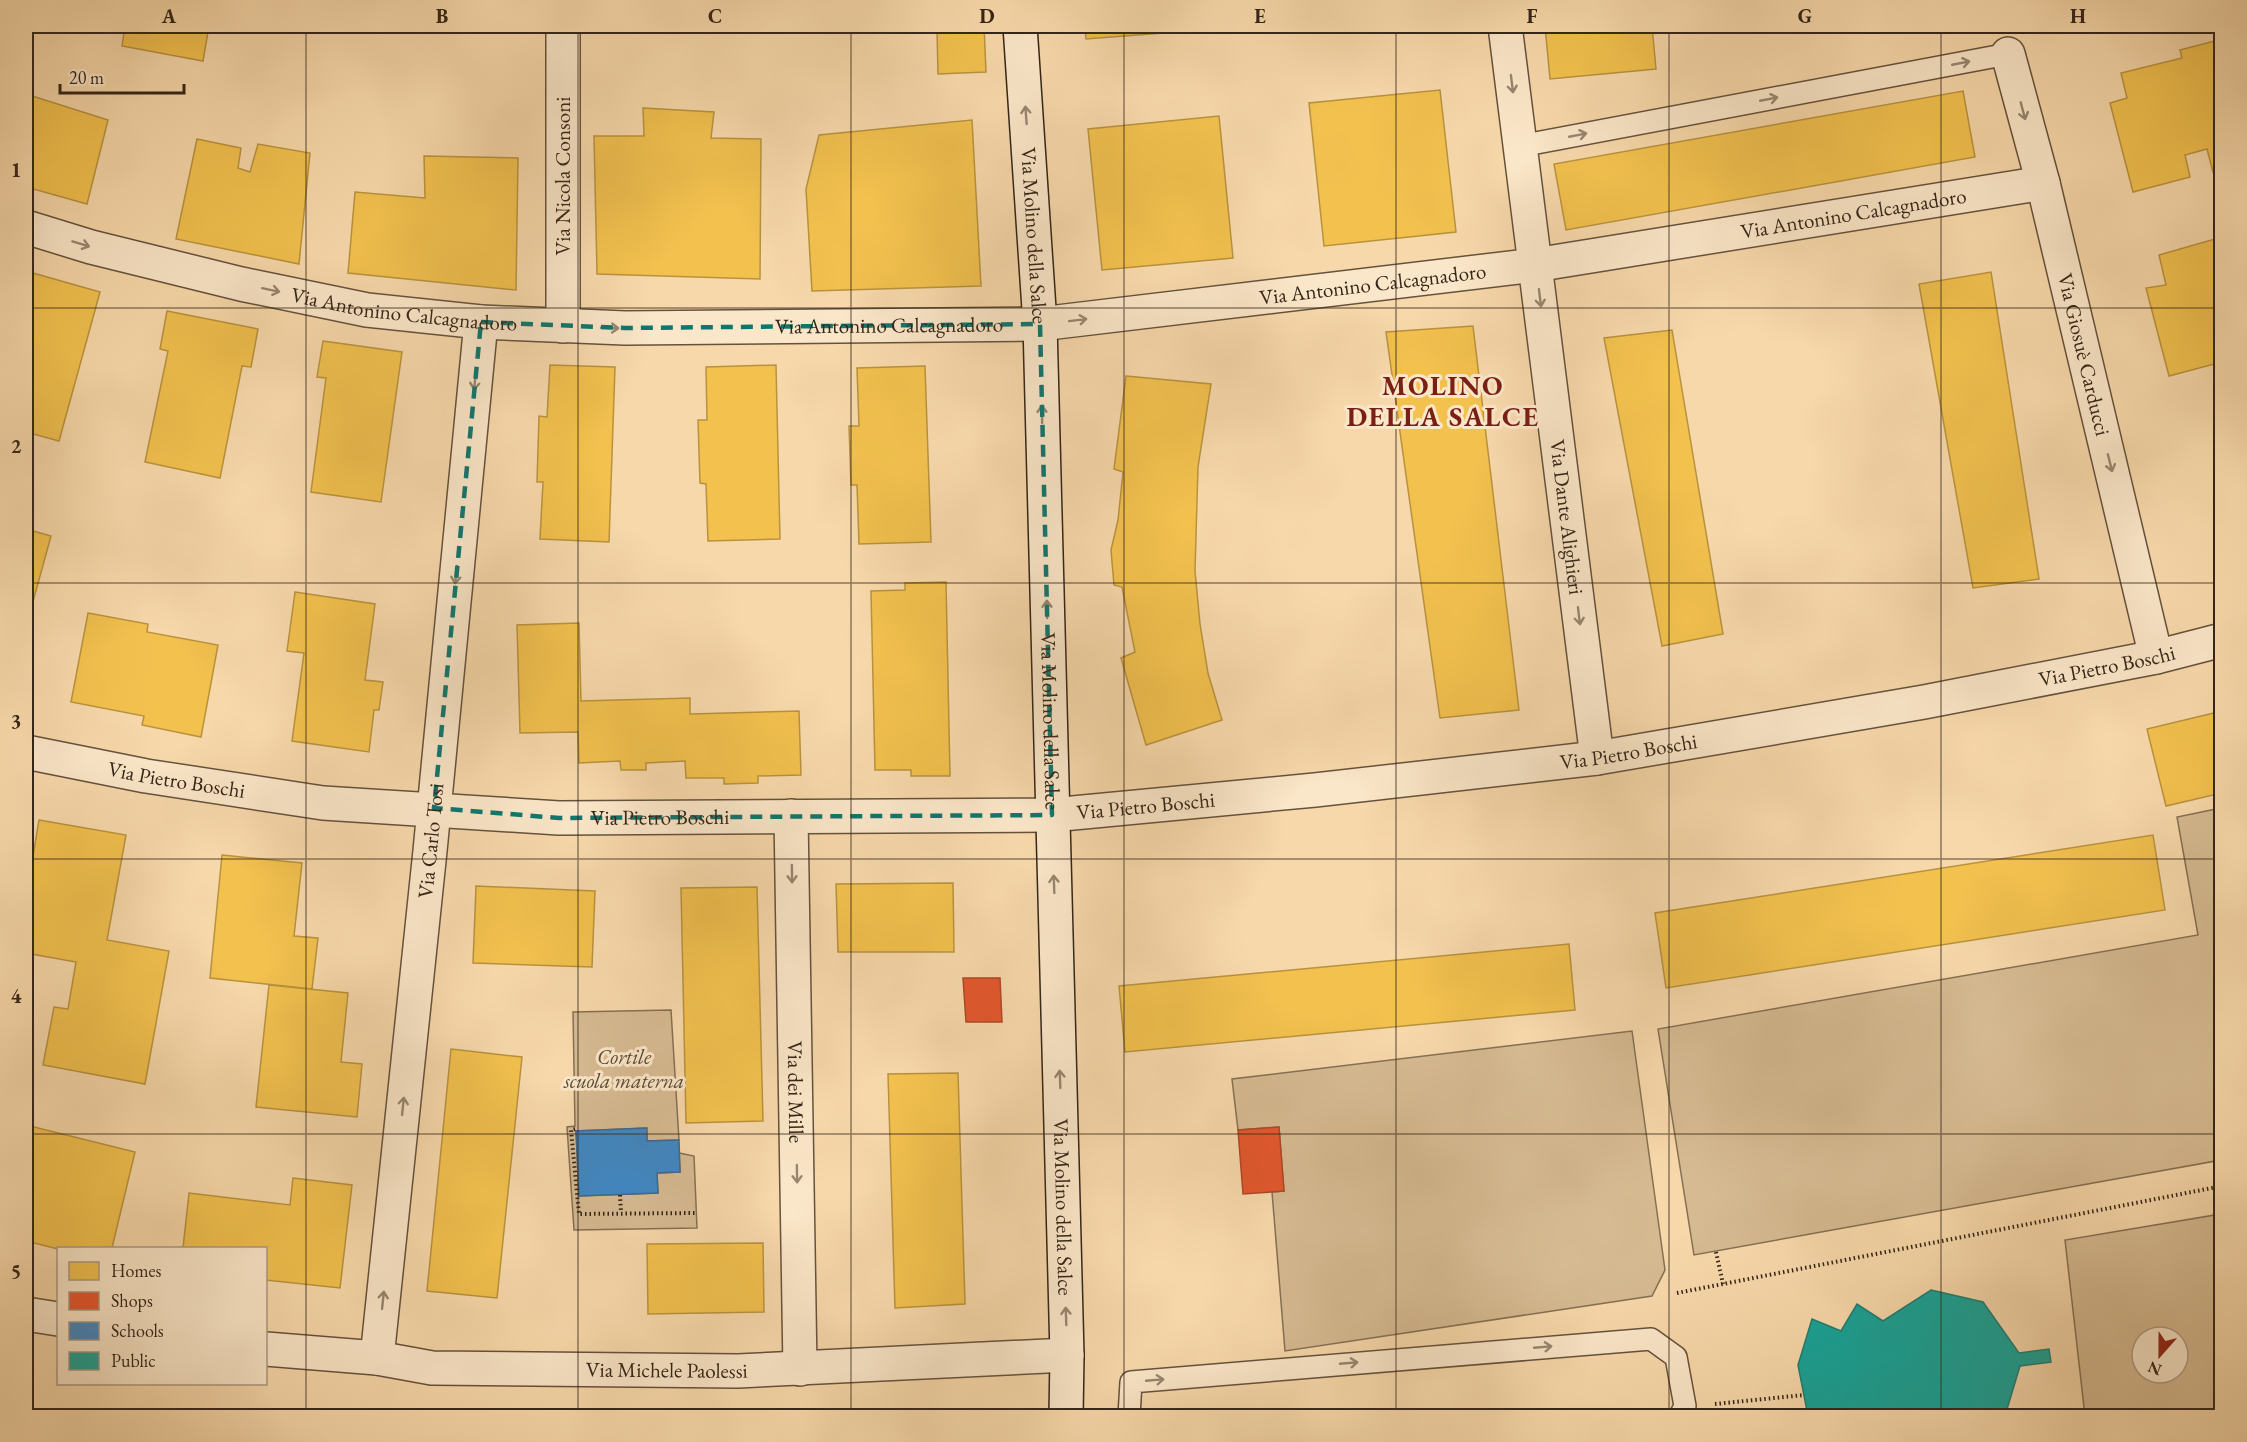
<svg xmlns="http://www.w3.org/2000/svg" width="2247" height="1442" viewBox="0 0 2247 1442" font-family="'EB Garamond',serif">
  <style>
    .green { fill: #d6ba91; stroke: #857054; stroke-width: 1.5; fill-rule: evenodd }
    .homes { fill: #f2c14e; stroke: #b9923e; stroke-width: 1.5 }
    .shops { fill: #e4572e; stroke: #af4827; stroke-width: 1.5 }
    .schools { fill: #3f88c5; stroke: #3c6a91; stroke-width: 1.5 }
    .public { fill: #17a398; stroke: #207d72; stroke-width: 1.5 }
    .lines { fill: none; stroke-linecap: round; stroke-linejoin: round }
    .lane-casing { stroke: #65523c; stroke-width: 24 }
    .street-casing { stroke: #65523c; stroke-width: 36 }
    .secondary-casing { stroke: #342518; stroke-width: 36 }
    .path { stroke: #342518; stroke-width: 4; stroke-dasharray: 1.5 3; stroke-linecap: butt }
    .lane { stroke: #fae6c8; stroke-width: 21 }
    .street { stroke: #fae6c8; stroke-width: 33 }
    .secondary { stroke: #fae6c8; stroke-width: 33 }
    .oneway { stroke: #978670 }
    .marked { fill: none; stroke: #0f766e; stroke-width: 4.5; stroke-dasharray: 12 8; stroke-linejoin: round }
    .grid { fill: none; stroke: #342518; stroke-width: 1.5; stroke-opacity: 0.55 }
    .labels { text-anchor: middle; stroke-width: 6; stroke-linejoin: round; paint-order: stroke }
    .street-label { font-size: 21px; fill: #342518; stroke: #fae6c8 }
    .park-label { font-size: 21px; font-style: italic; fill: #5c4a36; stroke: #fae6c8 }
    .district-label { font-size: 27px; font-weight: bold; letter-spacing: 1.5px; fill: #7a1f14; stroke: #fae6c8 }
    .neatline { fill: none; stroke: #342518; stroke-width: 2 }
    .grid-label { font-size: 20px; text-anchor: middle; font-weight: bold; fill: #342518 }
  </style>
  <rect width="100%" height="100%" fill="#f7d8aa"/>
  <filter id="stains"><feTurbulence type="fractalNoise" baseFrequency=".00333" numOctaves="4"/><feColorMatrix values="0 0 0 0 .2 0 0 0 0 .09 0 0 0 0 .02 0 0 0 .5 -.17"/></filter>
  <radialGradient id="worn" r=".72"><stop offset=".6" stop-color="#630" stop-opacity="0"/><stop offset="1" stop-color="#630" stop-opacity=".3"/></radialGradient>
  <g class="green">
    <polygon points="2221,808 2221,1160 1694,1255 1658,1029 2198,935 2177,817"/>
    <polygon points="671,1010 679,1140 647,1141 646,1128 576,1131 579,1196 658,1193 657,1173 680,1172 679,1153 694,1156 697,1228 574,1230 567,1127 575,1126 573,1012"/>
    <polygon points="1632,1031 1665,1270 1652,1296 1285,1351 1272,1192 1284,1191 1279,1127 1238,1130 1232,1079"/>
    <path d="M2221 1214V1416H2085L2065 1240ZM2142 1337H2178V1373H2142Z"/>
  </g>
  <g class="homes">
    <polygon points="125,26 209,26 203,61 122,46"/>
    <polygon points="583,26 689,26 690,33 583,32"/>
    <polygon points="912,26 984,26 986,72 938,74 937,30 912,29"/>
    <polygon points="1085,26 1175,26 1176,32 1086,39"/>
    <polygon points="1296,26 1357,26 1297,32"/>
    <polygon points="1545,26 1652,26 1656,69 1550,79"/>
    <polygon points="2222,39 2222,170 2213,172 2207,149 2185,155 2190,177 2133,192 2110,103 2127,98 2121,73 2182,58 2180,50"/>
    <polygon points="1440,90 1456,232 1324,246 1309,103"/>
    <polygon points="1963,91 1975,157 1566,230 1554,164"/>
    <polygon points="26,94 108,120 87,204 26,187"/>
    <polygon points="643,108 714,112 711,138 761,139 760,279 597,274 594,136 644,136"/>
    <polygon points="1219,116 1233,258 1102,270 1088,129"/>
    <polygon points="972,120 981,286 812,291 806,189 819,135"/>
    <polygon points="197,139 241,148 238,168 250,172 258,144 310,153 299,264 176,239"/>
    <polygon points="424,156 518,158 516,290 348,273 355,192 425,198"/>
    <polygon points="2222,237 2222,339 2219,340 2222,362 2169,376 2146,288 2166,285 2159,255"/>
    <polygon points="26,271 100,292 59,441 26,432"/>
    <polygon points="1991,272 2039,579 1973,588 1919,284"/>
    <polygon points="167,311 258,329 251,367 242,366 220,478 145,462 168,351 160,349"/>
    <polygon points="1473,326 1519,710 1440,718 1386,332"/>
    <polygon points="1672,330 1723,634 1662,646 1604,338"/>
    <polygon points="323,341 402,352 381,502 311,492 326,378 317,377"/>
    <polygon points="550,365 615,367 609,542 540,539 543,482 537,482 539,416 547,417"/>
    <polygon points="776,365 780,539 708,541 706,484 700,483 698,420 707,420 706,367"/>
    <polygon points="925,366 931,542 859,544 857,485 851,485 849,426 859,426 857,368"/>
    <polygon points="1126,376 1211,384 1198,467 1195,571 1200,624 1208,673 1222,720 1146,745 1121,658 1135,652 1122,587 1114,585 1111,550 1118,520 1123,472 1114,469"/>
    <polygon points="26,529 51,536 26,627 31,628 26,648"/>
    <polygon points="946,582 950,776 911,776 911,770 875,770 871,591 905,590 905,583"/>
    <polygon points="295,592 375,604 365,680 383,682 379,710 374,710 369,752 292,741 304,653 287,651"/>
    <polygon points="88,613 148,624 147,632 218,645 201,737 142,725 144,716 71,702"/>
    <polygon points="579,623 581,701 690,698 690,714 799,711 801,775 758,776 758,783 724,784 724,778 686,778 685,761 646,763 646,770 621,770 620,761 579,763 578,732 520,733 517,625"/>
    <polygon points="2222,711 2222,793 2166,806 2147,729"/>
    <polygon points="39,820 126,835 107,940 169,951 145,1084 43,1065 54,1007 68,1009 76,962 26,953 26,898"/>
    <polygon points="2153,835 2165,910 1666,988 1655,913"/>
    <polygon points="222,855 302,863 294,936 318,938 312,989 210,978"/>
    <polygon points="953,883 954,952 838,952 836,884"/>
    <polygon points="476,886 595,891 592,967 473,963"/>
    <polygon points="757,887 763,1121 686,1123 681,888"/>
    <polygon points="1569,944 1575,1010 1125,1052 1119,986"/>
    <polygon points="269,985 348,993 341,1062 362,1064 357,1117 256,1107"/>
    <polygon points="451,1049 522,1057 497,1298 427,1291"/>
    <polygon points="958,1073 965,1304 895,1308 888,1074"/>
    <polygon points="26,1125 135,1152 112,1248 58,1249 26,1241"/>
    <polygon points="293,1178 352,1185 340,1288 266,1280 266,1287 266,1248 183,1248 189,1193 290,1205"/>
    <polygon points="763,1243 764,1312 648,1314 647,1244"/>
    <polygon points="266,1411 320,1416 265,1416"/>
  </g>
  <g class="shops">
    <polygon points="963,978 1000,978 1002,1022 966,1022"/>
    <polygon points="1279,1127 1284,1191 1243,1194 1238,1130"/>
  </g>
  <polygon class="schools" points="647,1128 647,1141 679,1140 680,1172 657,1173 658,1193 579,1196 576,1131"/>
  <polygon class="public" points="1931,1290 1983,1302 2019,1353 2049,1349 2051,1362 2020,1366 2005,1416 1808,1416 1798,1365 1812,1319 1841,1331 1857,1304 1883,1321"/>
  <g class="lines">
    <g class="lane-casing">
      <g id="lane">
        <polyline points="1520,146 2008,54"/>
        <polyline points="1129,1416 1131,1382 1651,1339 1676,1357 1685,1406 1680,1416"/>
      </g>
    </g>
    <g class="street-casing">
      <g id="street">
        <polyline points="563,26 563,326"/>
        <path id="s1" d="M1505 26 1597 758"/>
        <path id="s2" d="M2008 54 2043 183 2156 657"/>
        <path id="s3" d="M26 227 91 247 241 284 367 310 481 322 625 328 1040 324 1535 265 2043 183"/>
        <path id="s4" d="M26 752 146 776 323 803 559 818 1052 815 1315 790 1597 758 1924 702 2156 657 2222 640"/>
        <path id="s5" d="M791 816 800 1369"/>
        <polyline points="26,1314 58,1319"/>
        <path id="s6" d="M266 1349 377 1358 432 1368 738 1371 1067 1355"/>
        <path id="s7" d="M377 1358 430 851 481 322"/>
      </g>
    </g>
    <g class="secondary-casing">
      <g id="secondary">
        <path id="s8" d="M1020 26 1040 324 1067 1355 1066 1416"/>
      </g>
    </g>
    <g class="path">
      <polyline points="575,1129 571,1130 579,1214 696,1213"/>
      <polyline points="620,1195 621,1212"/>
      <polyline points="1716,1252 1723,1284"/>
      <polyline points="1677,1293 2222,1186"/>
      <polyline points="1715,1404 1804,1395"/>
    </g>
    <use href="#lane" class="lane"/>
    <use href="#street" class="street"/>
    <use href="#secondary" class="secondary"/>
  </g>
  <defs><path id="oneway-shaft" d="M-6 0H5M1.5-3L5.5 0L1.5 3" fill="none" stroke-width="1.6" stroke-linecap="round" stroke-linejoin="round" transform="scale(1.5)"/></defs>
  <g class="oneway">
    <use href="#oneway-shaft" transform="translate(1961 63) rotate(-11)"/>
    <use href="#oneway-shaft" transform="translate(1512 84) rotate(83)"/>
    <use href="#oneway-shaft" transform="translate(1769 99) rotate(-11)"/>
    <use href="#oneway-shaft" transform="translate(2023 111) rotate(75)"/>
    <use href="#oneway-shaft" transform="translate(1026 115) rotate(-94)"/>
    <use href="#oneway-shaft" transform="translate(1578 135) rotate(-11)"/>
    <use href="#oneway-shaft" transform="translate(81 244) rotate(17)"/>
    <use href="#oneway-shaft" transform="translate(271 290) rotate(12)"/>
    <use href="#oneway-shaft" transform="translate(1540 298) rotate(83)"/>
    <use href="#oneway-shaft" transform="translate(1078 320) rotate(-7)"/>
    <use href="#oneway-shaft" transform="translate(610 328) rotate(2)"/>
    <use href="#oneway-shaft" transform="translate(475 381) rotate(96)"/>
    <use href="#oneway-shaft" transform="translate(1042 414) rotate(-91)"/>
    <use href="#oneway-shaft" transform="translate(2110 463) rotate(76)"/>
    <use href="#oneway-shaft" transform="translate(456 575) rotate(96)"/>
    <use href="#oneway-shaft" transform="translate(1047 609) rotate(-91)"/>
    <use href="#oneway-shaft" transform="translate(1579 616) rotate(83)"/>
    <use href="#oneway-shaft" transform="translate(792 874) rotate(89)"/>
    <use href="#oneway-shaft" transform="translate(1054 884) rotate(-92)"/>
    <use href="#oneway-shaft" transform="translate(1060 1079) rotate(-92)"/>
    <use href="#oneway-shaft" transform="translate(403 1106) rotate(-84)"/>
    <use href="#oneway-shaft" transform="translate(797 1174) rotate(89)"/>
    <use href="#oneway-shaft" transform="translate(383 1300) rotate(-84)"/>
    <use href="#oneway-shaft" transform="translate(1066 1316) rotate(-92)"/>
    <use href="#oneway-shaft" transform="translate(1543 1347) rotate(-5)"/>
    <use href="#oneway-shaft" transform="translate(1349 1363) rotate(-5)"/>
    <use href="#oneway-shaft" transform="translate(1155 1380) rotate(-5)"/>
  </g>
  <path class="marked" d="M481 322 625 328 1040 324 1052 815 559 818 434 808Z"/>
  <path class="grid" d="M306 26V1416M578 26V1416M851 26V1416M1124 26V1416M1396 26V1416M1669 26V1416M1941 26V1416M26 308H2222M26 583H2222M26 859H2222M26 1134H2222"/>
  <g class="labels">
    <g class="street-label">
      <text transform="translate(563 176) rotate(-90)" y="7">Via Nicola Consoni</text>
      <text dy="7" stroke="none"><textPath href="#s3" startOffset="1846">Via Antonino Calcagnadoro</textPath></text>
      <text dy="7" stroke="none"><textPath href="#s8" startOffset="210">Via Molino della Salce</textPath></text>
      <text dy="7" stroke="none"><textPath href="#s3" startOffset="1360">Via Antonino Calcagnadoro</textPath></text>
      <text dy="7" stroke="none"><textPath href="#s3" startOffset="388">Via Antonino Calcagnadoro</textPath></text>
      <text dy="7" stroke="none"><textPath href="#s3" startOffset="874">Via Antonino Calcagnadoro</textPath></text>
      <text dy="7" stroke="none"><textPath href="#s2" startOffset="310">Via Giosuè Carducci</textPath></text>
      <text dy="7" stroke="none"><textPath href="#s1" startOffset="495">Via Dante Alighieri</textPath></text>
      <text dy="7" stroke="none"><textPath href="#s4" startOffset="2097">Via Pietro Boschi</textPath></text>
      <text dy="7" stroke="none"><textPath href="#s8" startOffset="696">Via Molino della Salce</textPath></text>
      <text dy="7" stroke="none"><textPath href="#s4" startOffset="1611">Via Pietro Boschi</textPath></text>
      <text dy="7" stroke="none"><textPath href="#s4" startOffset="153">Via Pietro Boschi</textPath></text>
      <text dy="7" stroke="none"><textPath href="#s4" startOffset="1125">Via Pietro Boschi</textPath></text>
      <text dy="7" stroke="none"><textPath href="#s4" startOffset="639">Via Pietro Boschi</textPath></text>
      <text dy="7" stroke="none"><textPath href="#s7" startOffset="520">Via Carlo Tosi</textPath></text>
      <text dy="7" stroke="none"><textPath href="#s5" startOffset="276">Via dei Mille</textPath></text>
      <text dy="7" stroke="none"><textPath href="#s8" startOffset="1182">Via Molino della Salce</textPath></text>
      <text dy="7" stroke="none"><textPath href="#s6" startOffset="402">Via Michele Paolessi</textPath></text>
    </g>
    <g class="park-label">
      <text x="624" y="1064">Cortile<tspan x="624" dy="24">scuola materna</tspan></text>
    </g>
    <g class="district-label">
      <text x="1443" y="395">MOLINO<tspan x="1443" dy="31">DELLA SALCE</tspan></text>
    </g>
  </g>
  <rect width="2247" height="1442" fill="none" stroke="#f7d8aa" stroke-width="66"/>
  <rect x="57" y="1247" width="210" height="138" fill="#fae6c8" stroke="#ab9982" stroke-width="1.5"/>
  <rect x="69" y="1262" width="30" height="18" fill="#f2c14e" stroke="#ab9982" stroke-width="1.5"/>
  <text x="111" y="1277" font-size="18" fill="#342518">Homes</text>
  <rect x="69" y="1292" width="30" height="18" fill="#e4572e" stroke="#ab9982" stroke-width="1.5"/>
  <text x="111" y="1307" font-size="18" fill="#342518">Shops</text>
  <rect x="69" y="1322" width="30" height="18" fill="#3f88c5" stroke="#ab9982" stroke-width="1.5"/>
  <text x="111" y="1337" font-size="18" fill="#342518">Schools</text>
  <rect x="69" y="1352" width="30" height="18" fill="#17a398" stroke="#ab9982" stroke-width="1.5"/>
  <text x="111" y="1367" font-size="18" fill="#342518">Public</text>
  <g transform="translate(2160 1355) rotate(201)"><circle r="28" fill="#fae6c8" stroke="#ab9982" stroke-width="1.5"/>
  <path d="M0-4.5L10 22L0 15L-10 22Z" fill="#8f2418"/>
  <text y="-9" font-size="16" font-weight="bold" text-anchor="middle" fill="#342518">N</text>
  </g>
  <path d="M60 84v9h124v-9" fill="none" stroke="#342518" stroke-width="3"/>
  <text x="69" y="84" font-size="18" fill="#342518" stroke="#fae6c8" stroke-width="4.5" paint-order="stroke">20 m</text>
  <rect x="33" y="33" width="2181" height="1376" class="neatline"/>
  <g class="grid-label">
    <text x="169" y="23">A</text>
    <text x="442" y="23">B</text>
    <text x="715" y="23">C</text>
    <text x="987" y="23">D</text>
    <text x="1260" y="23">E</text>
    <text x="1532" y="23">F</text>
    <text x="1805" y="23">G</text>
    <text x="2078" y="23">H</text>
    <text x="16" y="177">1</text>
    <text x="16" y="453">2</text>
    <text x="16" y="728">3</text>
    <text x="16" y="1003">4</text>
    <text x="16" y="1278">5</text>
  </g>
  <rect width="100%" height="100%" filter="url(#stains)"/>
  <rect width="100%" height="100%" fill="url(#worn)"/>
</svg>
